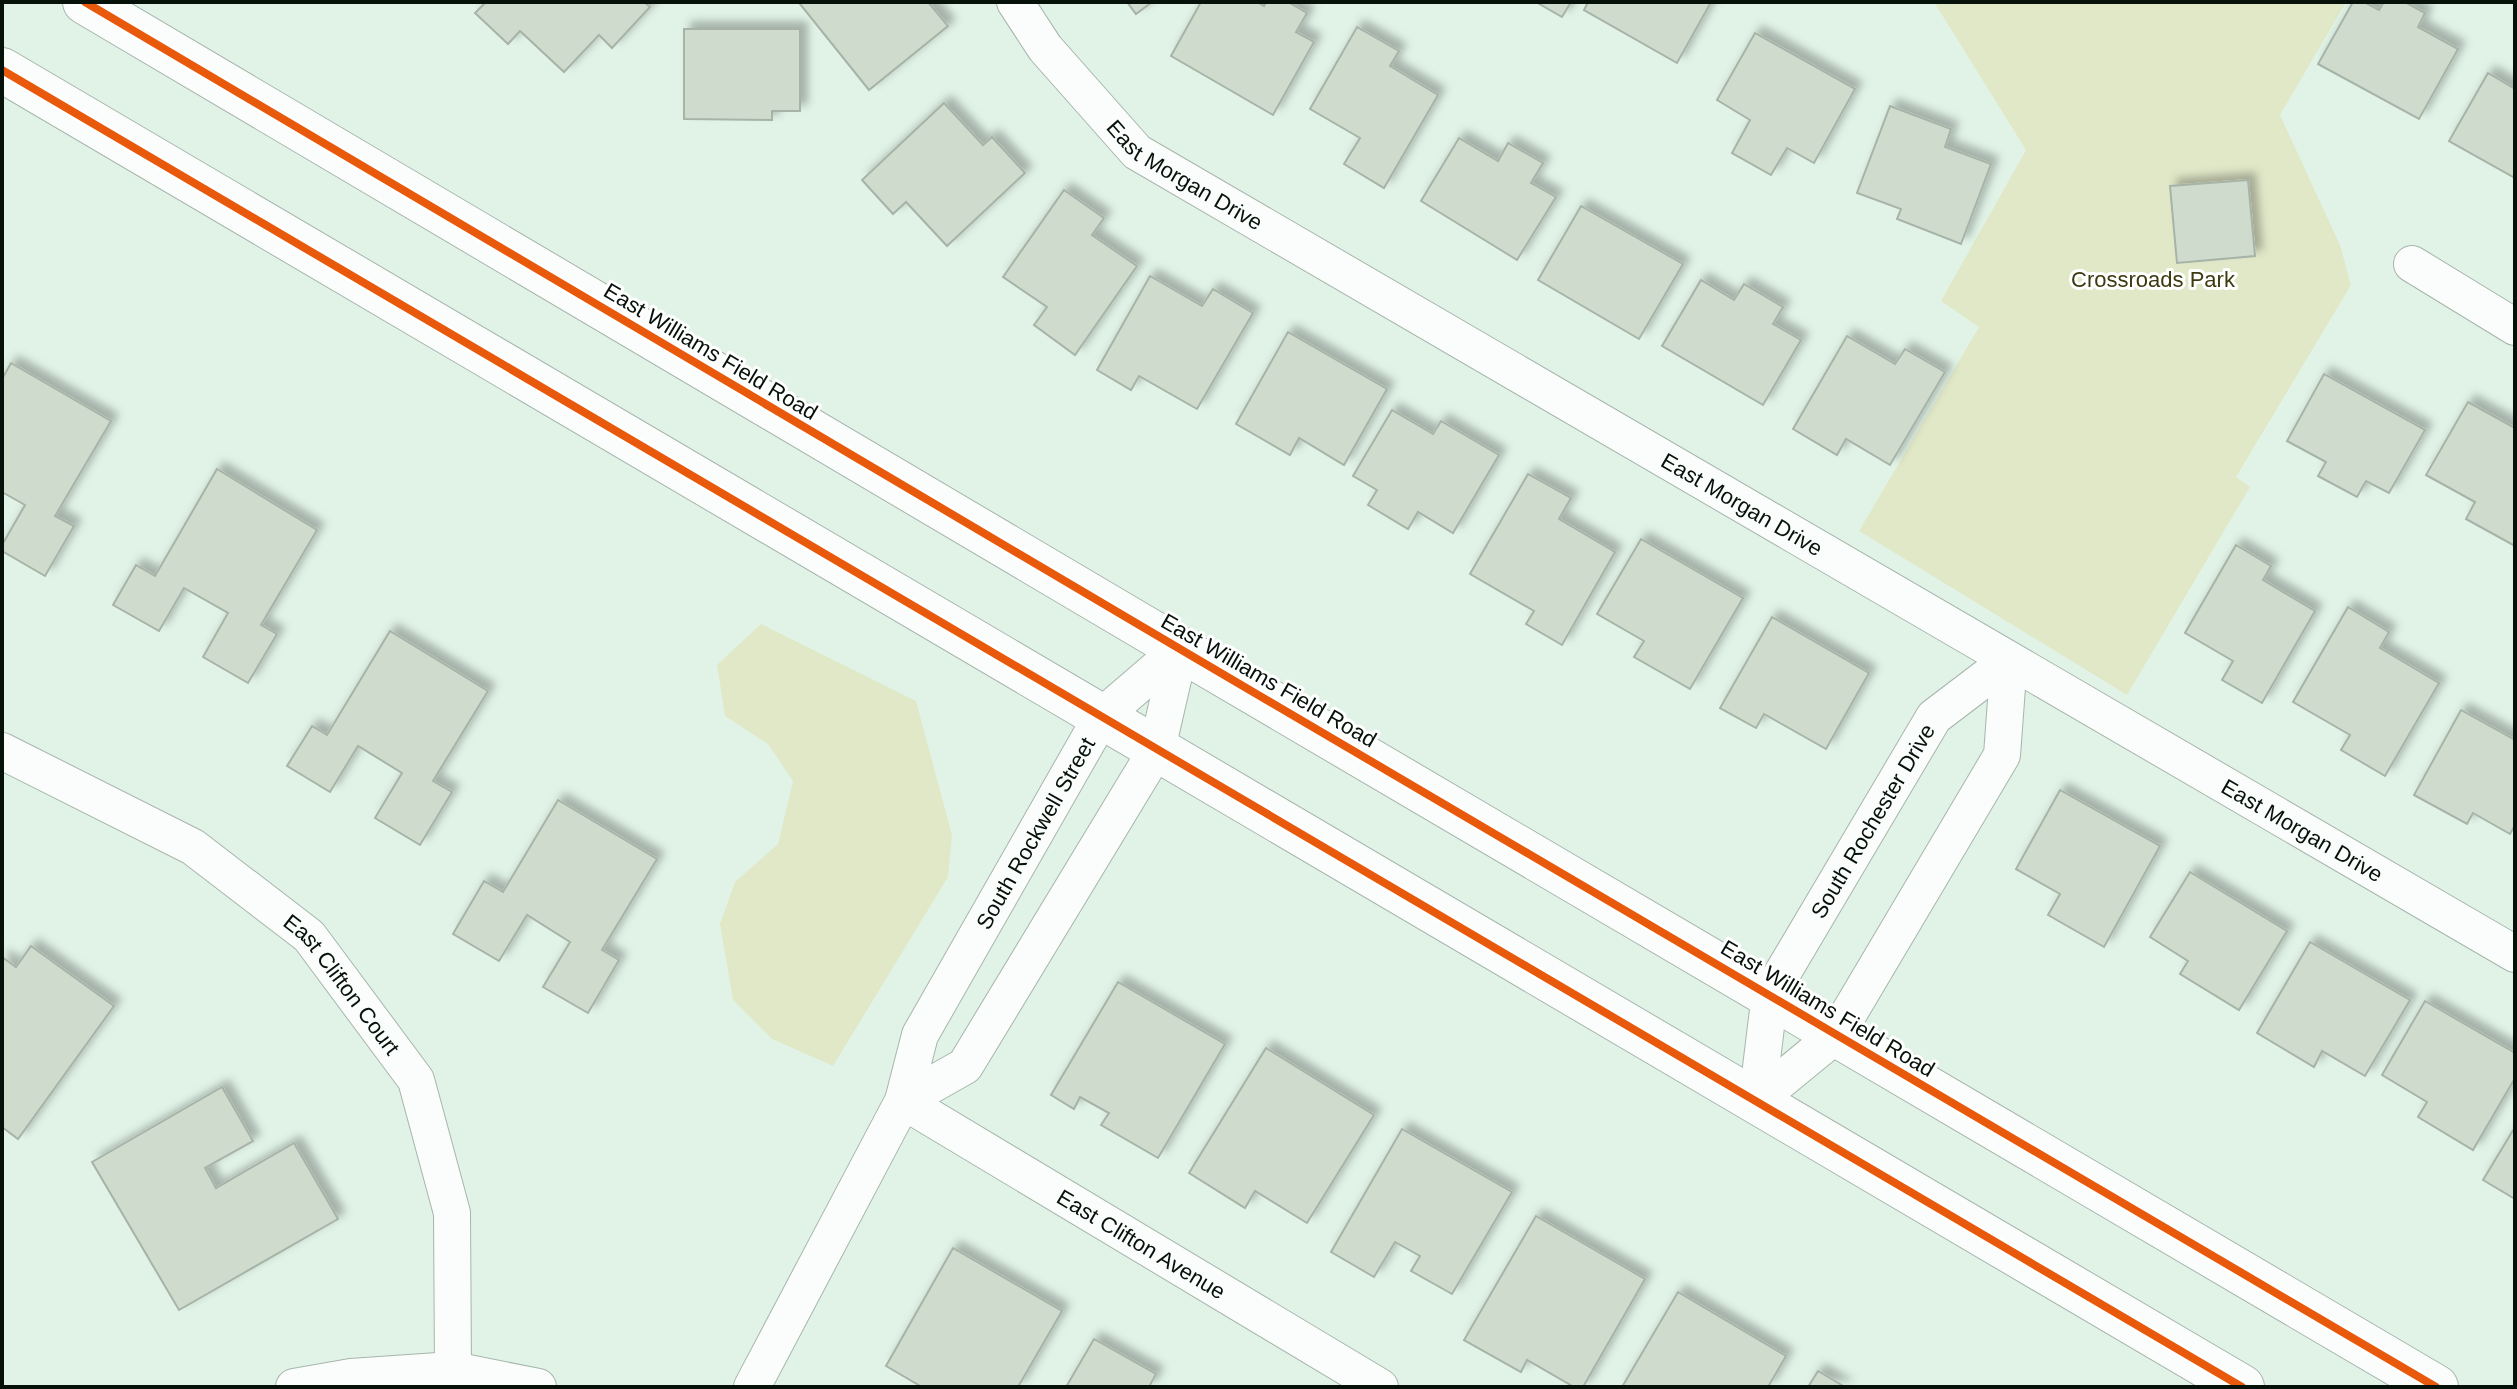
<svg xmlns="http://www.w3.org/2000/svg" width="2517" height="1389" viewBox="0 0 2517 1389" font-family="Helvetica,sans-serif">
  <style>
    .green { fill: #e1e8c8 }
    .building { fill: #cedbcd; stroke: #a7b3a7; stroke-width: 2; filter: url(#shadow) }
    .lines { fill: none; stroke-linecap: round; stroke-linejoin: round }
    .street-casing { stroke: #a7b5ac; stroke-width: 38 }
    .secondary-casing { stroke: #a7b5ac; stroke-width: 46 }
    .street { stroke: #fafdfb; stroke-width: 36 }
    .secondary { stroke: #fafdfb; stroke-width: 44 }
    .cycleway-casing { stroke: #fff; stroke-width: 13 }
    .cycleway { stroke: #e8590c; stroke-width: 8 }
    .labels { text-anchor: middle; stroke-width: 6; stroke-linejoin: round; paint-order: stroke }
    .street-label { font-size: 22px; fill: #06110a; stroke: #fff }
    .park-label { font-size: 22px; fill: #3d3a0f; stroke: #fff }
  </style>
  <defs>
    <filter id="shadow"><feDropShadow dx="7" dy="-7" stdDeviation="4" flood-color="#0004"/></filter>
  </defs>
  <rect width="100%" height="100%" fill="#e1f3e7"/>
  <g class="green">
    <polygon points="1934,2 2346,2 2280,115 2340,245 2351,285 2236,477 2250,487 2127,695 1859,531 1979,327 1941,301 2026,150"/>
    <polygon points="761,624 916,701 952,835 948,877 833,1066 772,1039 733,1000 720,924 735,882 778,844 793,781 768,744 725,716 717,665"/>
  </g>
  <g class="building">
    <polygon points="486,2 644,2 650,7 612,48 599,35 564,72 520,31 508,44 475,13"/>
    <polygon points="802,2 928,2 948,26 869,90 800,4"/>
    <polygon points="1127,2 1152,2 1136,14"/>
    <polygon points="1201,2 1257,2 1264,6 1266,2 1288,2 1307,13 1296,32 1314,42 1273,115 1171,56"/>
    <polygon points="1536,2 1571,2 1562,17"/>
    <polygon points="1588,2 1711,2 1677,63 1584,10"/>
    <polygon points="2353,2 2364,2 2379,10 2384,2 2405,2 2425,13 2418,27 2458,49 2419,119 2318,64"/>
    <polygon points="1357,27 1399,51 1390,66 1438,95 1384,188 1344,164 1360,138 1310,109"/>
    <polygon points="684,29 800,29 800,111 772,111 772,120 684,119"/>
    <polygon points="1755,33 1855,89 1814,163 1787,148 1771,175 1732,153 1750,120 1717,100"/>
    <polygon points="2488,73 2515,89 2515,178 2449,141"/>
    <polygon points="944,103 983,145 992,137 1025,173 947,246 906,202 893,214 862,180"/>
    <polygon points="1890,106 1951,129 1945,147 1991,164 1961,244 1897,219 1901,209 1857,193"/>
    <polygon points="1459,138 1498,161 1508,143 1543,163 1531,183 1556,197 1517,260 1421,201"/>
    <polygon points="2248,180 2255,256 2177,263 2170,186"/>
    <polygon points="1064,190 1104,218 1092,235 1137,266 1075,355 1034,325 1047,307 1003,277"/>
    <polygon points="1581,206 1683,264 1639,339 1538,280"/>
    <polygon points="1150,276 1202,306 1213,289 1253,313 1197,409 1139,376 1131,390 1097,370"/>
    <polygon points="1701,280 1734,300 1744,284 1783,307 1773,324 1801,340 1763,405 1662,346"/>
    <polygon points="1288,332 1387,389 1344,465 1299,438 1290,455 1236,424"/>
    <polygon points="1847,336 1895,364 1905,349 1945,372 1890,465 1846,439 1837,455 1793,429"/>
    <polygon points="11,363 111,421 55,516 74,526 45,576 2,551 2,545 25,505 2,492 2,379"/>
    <polygon points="2324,374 2425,430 2389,493 2366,481 2357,497 2318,476 2326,462 2287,441"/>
    <polygon points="2468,402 2515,428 2515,546 2466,519 2475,502 2426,475"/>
    <polygon points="1392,410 1433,434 1441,421 1499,455 1453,533 1418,512 1408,529 1368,505 1377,490 1353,476"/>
    <polygon points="217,469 317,530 261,625 277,634 248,683 203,657 228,613 184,588 159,631 113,605 136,565 155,576"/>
    <polygon points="1528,474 1571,498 1559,519 1615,552 1562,645 1526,624 1534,611 1470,574"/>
    <polygon points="1641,539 1743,598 1690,689 1634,657 1644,641 1597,614"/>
    <polygon points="2236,545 2271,566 2263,580 2315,611 2262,703 2222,680 2233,661 2185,633"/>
    <polygon points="2348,607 2389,632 2380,648 2439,683 2385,776 2341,750 2350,735 2293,702"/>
    <polygon points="1772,617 1869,673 1826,749 1764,714 1756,728 1720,708"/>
    <polygon points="390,631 488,691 433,781 452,792 420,845 375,818 402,773 358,746 330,792 287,766 312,726 327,735"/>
    <polygon points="2461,710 2515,740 2515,825 2510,834 2473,813 2467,824 2414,795"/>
    <polygon points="2060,790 2160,846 2104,947 2048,915 2060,894 2016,869"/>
    <polygon points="558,800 657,859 602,950 619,960 588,1013 543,987 570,942 527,915 499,961 453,934 484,881 503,892"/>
    <polygon points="2190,872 2287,931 2239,1010 2180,974 2188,961 2150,937"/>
    <polygon points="2310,942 2410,1000 2365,1076 2322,1051 2314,1067 2257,1033"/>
    <polygon points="31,946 114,1006 18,1139 2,1127 2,957 16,967"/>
    <polygon points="1118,982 1225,1044 1158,1158 1101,1125 1109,1113 1080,1097 1074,1109 1051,1095"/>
    <polygon points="2425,1001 2515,1053 2515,1078 2473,1150 2418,1117 2427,1102 2382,1075"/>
    <polygon points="1266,1048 1374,1115 1307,1223 1255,1191 1245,1208 1189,1173"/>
    <polygon points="222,1087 253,1141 205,1168 216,1188 294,1143 338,1219 179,1310 92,1162"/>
    <polygon points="2515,1127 2515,1199 2483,1180"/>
    <polygon points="1402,1129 1512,1192 1452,1294 1411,1271 1420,1256 1395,1242 1374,1277 1331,1252"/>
    <polygon points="1536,1216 1645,1279 1583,1387 1574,1387 1527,1360 1521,1372 1464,1340"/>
    <polygon points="953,1248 1062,1311 1018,1387 922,1387 886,1366"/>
    <polygon points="1678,1292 1786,1356 1768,1387 1622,1387"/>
    <polygon points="1094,1339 1156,1374 1149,1387 1066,1387"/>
    <polygon points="1818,1371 1845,1387 1808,1387"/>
  </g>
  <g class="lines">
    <g class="street-casing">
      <g id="street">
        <path id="s1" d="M1015 2 1045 48 1137 152 2515 954"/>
        <polyline points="2412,264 2515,327"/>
        <path id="s2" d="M2 751 193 847 309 936 416 1080 452 1213 453 1370"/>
        <polyline points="1757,1100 1836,1035 2002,755 2009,660"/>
        <path id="s3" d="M1757 1100 1770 994 1934 717 2009 660"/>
        <path id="s4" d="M903 1101 1380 1387"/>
        <polyline points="903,1101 965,1066 1157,749 1180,649"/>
        <polyline points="294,1387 351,1377 453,1370 538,1387"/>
        <path id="s5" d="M752 1387 903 1101 920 1035 1102 716 1180 649"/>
      </g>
    </g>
    <g class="secondary-casing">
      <g id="secondary">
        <polyline points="85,2 1180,649 2436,1387"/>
        <polyline points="2,70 2242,1387"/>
      </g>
    </g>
    <use href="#street" class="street"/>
    <use href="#secondary" class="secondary"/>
    <g class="cycleway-casing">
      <g id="cycleway">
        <polyline points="85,2 1180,649 2436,1387"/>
        <polyline points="2,70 2242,1387"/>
      </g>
    </g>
    <use href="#cycleway" class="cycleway"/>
  </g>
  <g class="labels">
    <g class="street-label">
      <text dy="8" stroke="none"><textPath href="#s1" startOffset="246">East Morgan Drive</textPath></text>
      <text transform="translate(711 351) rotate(31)" y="8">East Williams Field Road</text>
      <text dy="8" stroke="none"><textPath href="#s1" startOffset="894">East Morgan Drive</textPath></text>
      <text transform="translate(1269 680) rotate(30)" y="8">East Williams Field Road</text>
      <text dy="8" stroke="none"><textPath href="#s3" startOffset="308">South Rochester Drive</textPath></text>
      <text dy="8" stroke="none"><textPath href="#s1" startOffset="1542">East Morgan Drive</textPath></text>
      <text dy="8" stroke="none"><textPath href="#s5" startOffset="624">South Rockwell Street</textPath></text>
      <text dy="8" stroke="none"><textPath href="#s2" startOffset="418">East Clifton Court</textPath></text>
      <text transform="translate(1828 1008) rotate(31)" y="8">East Williams Field Road</text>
      <text dy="8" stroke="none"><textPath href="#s4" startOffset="278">East Clifton Avenue</textPath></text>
    </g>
    <g class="park-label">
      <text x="2153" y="287">Crossroads Park</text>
    </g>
  </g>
  <rect width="2517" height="1389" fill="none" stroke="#06110a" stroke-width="8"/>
</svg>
